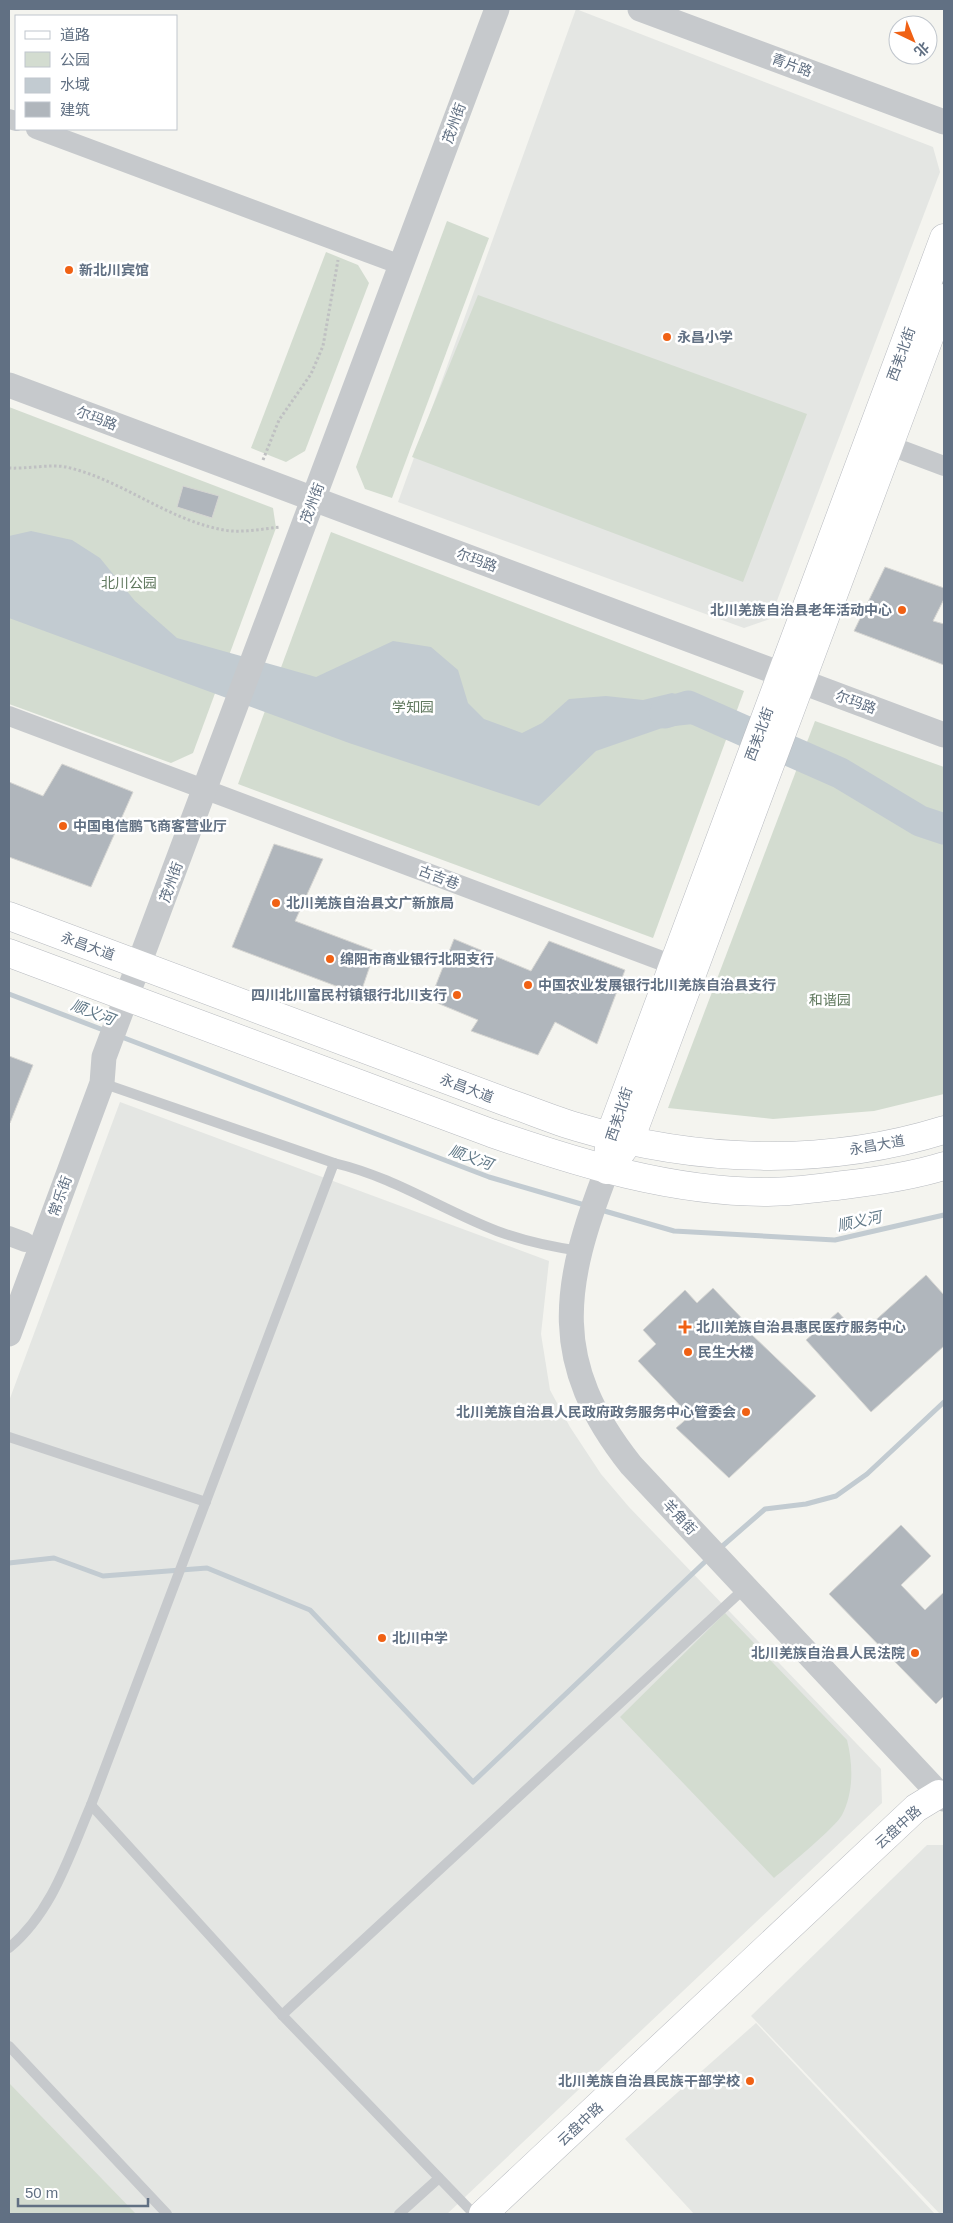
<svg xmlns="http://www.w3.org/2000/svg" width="953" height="2223" viewBox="0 0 953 2223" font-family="Helvetica,'Noto Sans SC',sans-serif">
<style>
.built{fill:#e4e6e3}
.green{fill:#d3dcd0}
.water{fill:#c2cbd1}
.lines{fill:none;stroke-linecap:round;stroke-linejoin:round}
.stream{stroke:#c2cbd1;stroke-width:5}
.river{stroke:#c2cbd1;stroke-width:31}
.building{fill:#b0b6bc;stroke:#d5d5d2}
.secondary-casing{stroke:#b8bbc0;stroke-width:29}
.path{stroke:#bfc0c2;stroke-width:3;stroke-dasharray:2.5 2.5;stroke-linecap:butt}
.service{stroke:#c6c9cc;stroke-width:10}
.minor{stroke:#c6c9cc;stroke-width:20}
.tertiary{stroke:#c6c9cc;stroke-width:25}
.secondary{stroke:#fff;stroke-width:28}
.poi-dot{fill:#f06114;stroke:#fff;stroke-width:2}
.labels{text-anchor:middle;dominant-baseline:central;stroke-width:5;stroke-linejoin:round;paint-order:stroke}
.street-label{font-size:14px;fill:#617083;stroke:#fff}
.poi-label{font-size:14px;font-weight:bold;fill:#617083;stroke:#fff;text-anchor:start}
.park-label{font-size:14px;fill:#627a60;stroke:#fff}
.water-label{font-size:15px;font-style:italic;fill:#617988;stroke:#fff}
</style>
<rect width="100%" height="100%" fill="#f4f4ef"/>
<!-- built -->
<g class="built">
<path d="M576,9l357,138 7,25 -170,447 -26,9 -346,-126z"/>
<path d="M120,1102l429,159 -8,73 9,56 20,37 31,47 28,33 252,262 1,34 -435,411h-438v-813z"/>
<path d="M927,1845h17v369h-4l-189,-198z"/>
<path d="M756,2023l179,191h-241l-69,-75z"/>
</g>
<!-- green -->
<g class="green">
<path d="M447,221l42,17 -97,260 -27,-9 -9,-22z"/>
<path d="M326,252l32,13 11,18 -64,168 -19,11 -35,-14z"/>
<path d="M478,295l329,119 -64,168 -331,-125z"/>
<path d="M9,407l264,101 3,20 -83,225 -22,10 -162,-59z"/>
<path d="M331,532l413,159 -91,247 -415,-154z"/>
<path d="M815,721l129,46v327l-70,17 -101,8 -105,-11z"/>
<path d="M725,1613l122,127c6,24 7,52 -5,75 -6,12 -55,52 -68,63l-154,-161z"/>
<path d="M9,2083l127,131h-127z"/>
</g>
<!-- water -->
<path class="water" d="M31,531l41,9 28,18 35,43 42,37 139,39 77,-36 38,6 27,23 10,33 16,16 38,14 20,-10 27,-24 37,-3 37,4 29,-7 34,8 -3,22 -38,4 -69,24 -57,55 -190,-63 -340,-125v-82z"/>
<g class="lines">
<!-- stream -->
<g class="stream">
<path d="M9,994l97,37"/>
<path d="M119,1036l370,141 99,29"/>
<path d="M601,1210l73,21 161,9 109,-25"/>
<path d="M719,1549l46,-40 41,-5 30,-8 31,-22 77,-72"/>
<path d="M9,1563l45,-5 49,18 104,-8 103,42 163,172 236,-224"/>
</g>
<!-- river -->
<path class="river" d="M665,713l23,-7 152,67 80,48 24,8"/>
</g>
<!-- building -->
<g class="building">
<path d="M183,486l36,10 -7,22 -35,-11z"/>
<path d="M885,567l59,21v11l-11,22 11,3v41l-90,-34z"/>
<path d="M62,764l71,28 -42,95 -82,-30v-75l34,14z"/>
<path d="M274,844l49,15 -28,62 80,30 -15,44 -128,-48z"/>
<path d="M454,939l77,32 18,-30 76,29 -28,74 -42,-22 -17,33 -67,-24 7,-11 -48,-20z"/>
<path d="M9,1056l24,9 -23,58h-1z"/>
<path d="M926,1275l18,20v51l-73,66 -65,-72 32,-28 21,23z"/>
<path d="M713,1288l40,42 -3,3 66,63 -87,82 -53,-50 14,-12 -52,-55 18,-17 -13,-14 42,-40 12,13z"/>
<path d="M901,1525l30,31 -30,29 24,25 19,-18v104l-8,8 -107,-110z"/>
</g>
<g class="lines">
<defs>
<g id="secondary">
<path d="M9,916l497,186c24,8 47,18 71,25 120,36 248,40 367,3"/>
<path d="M9,953l482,180c90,31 181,59 277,59 25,0 51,-4 76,-7 34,-4 68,-9 100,-19"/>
<path d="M619,1155l11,-15 314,-842"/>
<path d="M607,1170l3,-35 334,-897"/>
<path d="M483,2214l433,-406 23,-14"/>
</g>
</defs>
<!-- secondary casing -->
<use href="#secondary" class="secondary-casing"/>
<!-- path -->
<g class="path">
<path d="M263,460l16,-40 32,-46 12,-28 15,-86"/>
<path d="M9,468c17,1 42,-4 57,-1 54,12 99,51 153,62 20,5 42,0 61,-2"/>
</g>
<!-- service -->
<g class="service">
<path d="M102,1083l232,80c60,14 108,47 163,68 27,10 55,16 83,20"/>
<path d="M9,1437l197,65"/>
<path d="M91,1805l191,210 192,199"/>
<path d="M9,1948c44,-37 60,-92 82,-143l243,-642"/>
<path d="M282,2015l464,-428"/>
<path d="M9,2046l158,168"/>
<path d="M399,2214l40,-36"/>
</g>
<!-- minor -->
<g class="minor">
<path d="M9,119l7,2"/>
<path d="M36,129l365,136"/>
<path d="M888,445l56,21"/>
<path d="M9,716l664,249"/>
<path d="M9,1236l16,6"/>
</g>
<!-- tertiary -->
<g class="tertiary">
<path d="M640,9l304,113"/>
<path d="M9,385l935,350"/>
<path d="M607,1170c-45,116 -58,192 24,295l313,334"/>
<path d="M9,1334l93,-251 2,-26 393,-1048"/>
</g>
<!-- secondary -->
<use href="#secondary" class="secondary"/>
</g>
<!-- markers -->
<g class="poi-dot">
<circle cx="69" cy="270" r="5"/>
<circle cx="667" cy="337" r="5"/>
<circle cx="902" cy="610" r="5"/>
<circle cx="63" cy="826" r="5"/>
<circle cx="276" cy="903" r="5"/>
<circle cx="330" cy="959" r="5"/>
<circle cx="528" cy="985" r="5"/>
<circle cx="457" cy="995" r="5"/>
<path d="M682.5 1319.5h5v5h5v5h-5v5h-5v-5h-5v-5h5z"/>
<circle cx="688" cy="1352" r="5"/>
<circle cx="746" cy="1412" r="5"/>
<circle cx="382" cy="1638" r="5"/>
<circle cx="915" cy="1653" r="5"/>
<circle cx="750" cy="2081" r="5"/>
</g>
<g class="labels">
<!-- street labels -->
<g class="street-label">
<text transform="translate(792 65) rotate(20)">青片路</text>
<text transform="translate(454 123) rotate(-70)">茂州街</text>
<text transform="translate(901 354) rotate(-70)">西羌北街</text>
<text transform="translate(97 418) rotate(21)">尔玛路</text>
<text transform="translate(312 503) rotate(-69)">茂州街</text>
<text transform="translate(477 560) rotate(20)">尔玛路</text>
<text transform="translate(856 702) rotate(20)">尔玛路</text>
<text transform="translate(759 734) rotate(-70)">西羌北街</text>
<text transform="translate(439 877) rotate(21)">古吉巷</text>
<text transform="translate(171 882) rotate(-70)">茂州街</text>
<text transform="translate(88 946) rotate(20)">永昌大道</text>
<text transform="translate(467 1088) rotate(21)">永昌大道</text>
<text transform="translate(619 1114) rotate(-72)">西羌北街</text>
<text transform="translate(877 1145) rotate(-10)">永昌大道</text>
<text transform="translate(60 1196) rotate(-70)">常乐街</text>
<text transform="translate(680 1517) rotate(47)">羊角街</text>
<text transform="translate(898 1827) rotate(-42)">云盘中路</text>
<text transform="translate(580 2124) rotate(-43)">云盘中路</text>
</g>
<!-- poi labels -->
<g class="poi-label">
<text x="79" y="270">新北川宾馆</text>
<text x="677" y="337">永昌小学</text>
<text x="892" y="610" text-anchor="end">北川羌族自治县老年活动中心</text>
<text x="73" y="826">中国电信鹏飞商客营业厅</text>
<text x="286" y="903">北川羌族自治县文广新旅局</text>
<text x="340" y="959">绵阳市商业银行北阳支行</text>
<text x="538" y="985">中国农业发展银行北川羌族自治县支行</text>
<text x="447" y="995" text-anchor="end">四川北川富民村镇银行北川支行</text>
<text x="696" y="1327">北川羌族自治县惠民医疗服务中心</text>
<text x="698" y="1352">民生大楼</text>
<text x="736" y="1412" text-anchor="end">北川羌族自治县人民政府政务服务中心管委会</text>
<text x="392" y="1638">北川中学</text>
<text x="905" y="1653" text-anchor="end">北川羌族自治县人民法院</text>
<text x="740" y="2081" text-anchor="end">北川羌族自治县民族干部学校</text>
</g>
<!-- park labels -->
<g class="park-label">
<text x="129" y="583">北川公园</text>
<text x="413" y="707">学知园</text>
<text x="830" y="1000">和谐园</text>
</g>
<!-- water labels -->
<g class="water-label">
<text transform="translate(93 1012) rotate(21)">顺义河</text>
<text transform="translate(471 1157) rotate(20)">顺义河</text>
<text transform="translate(859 1221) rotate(-12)">顺义河</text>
</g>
</g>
<!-- border -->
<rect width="953" height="2223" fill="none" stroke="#617083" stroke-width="20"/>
<!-- legend -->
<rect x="15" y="15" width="162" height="115" fill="#ffffff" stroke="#c0c6cd"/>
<rect x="25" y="31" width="25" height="8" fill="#ffffff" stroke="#c0c6cd"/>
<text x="60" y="40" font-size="15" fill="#617083">道路</text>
<rect x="25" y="52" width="25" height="15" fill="#d3dcd0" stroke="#c0c6cd"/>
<text x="60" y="65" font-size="15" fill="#617083">公园</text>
<rect x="25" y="78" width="25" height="15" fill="#c2cbd1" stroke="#c0c6cd"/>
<text x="60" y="90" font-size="15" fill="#617083">水域</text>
<rect x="25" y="102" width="25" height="15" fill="#b0b6bc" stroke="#c0c6cd"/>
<text x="60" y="115" font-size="15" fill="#617083">建筑</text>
<!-- north arrow -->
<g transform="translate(913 40) rotate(137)"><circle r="24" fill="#ffffff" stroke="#c0c6cd"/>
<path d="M0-4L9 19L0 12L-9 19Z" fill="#f06114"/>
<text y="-8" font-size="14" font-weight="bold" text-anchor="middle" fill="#617083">北</text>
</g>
<!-- scale -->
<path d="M18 2198v8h130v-8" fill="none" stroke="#617083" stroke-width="2.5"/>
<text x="25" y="2198" font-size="15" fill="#617083" stroke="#ffffff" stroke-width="4" paint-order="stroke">50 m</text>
</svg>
